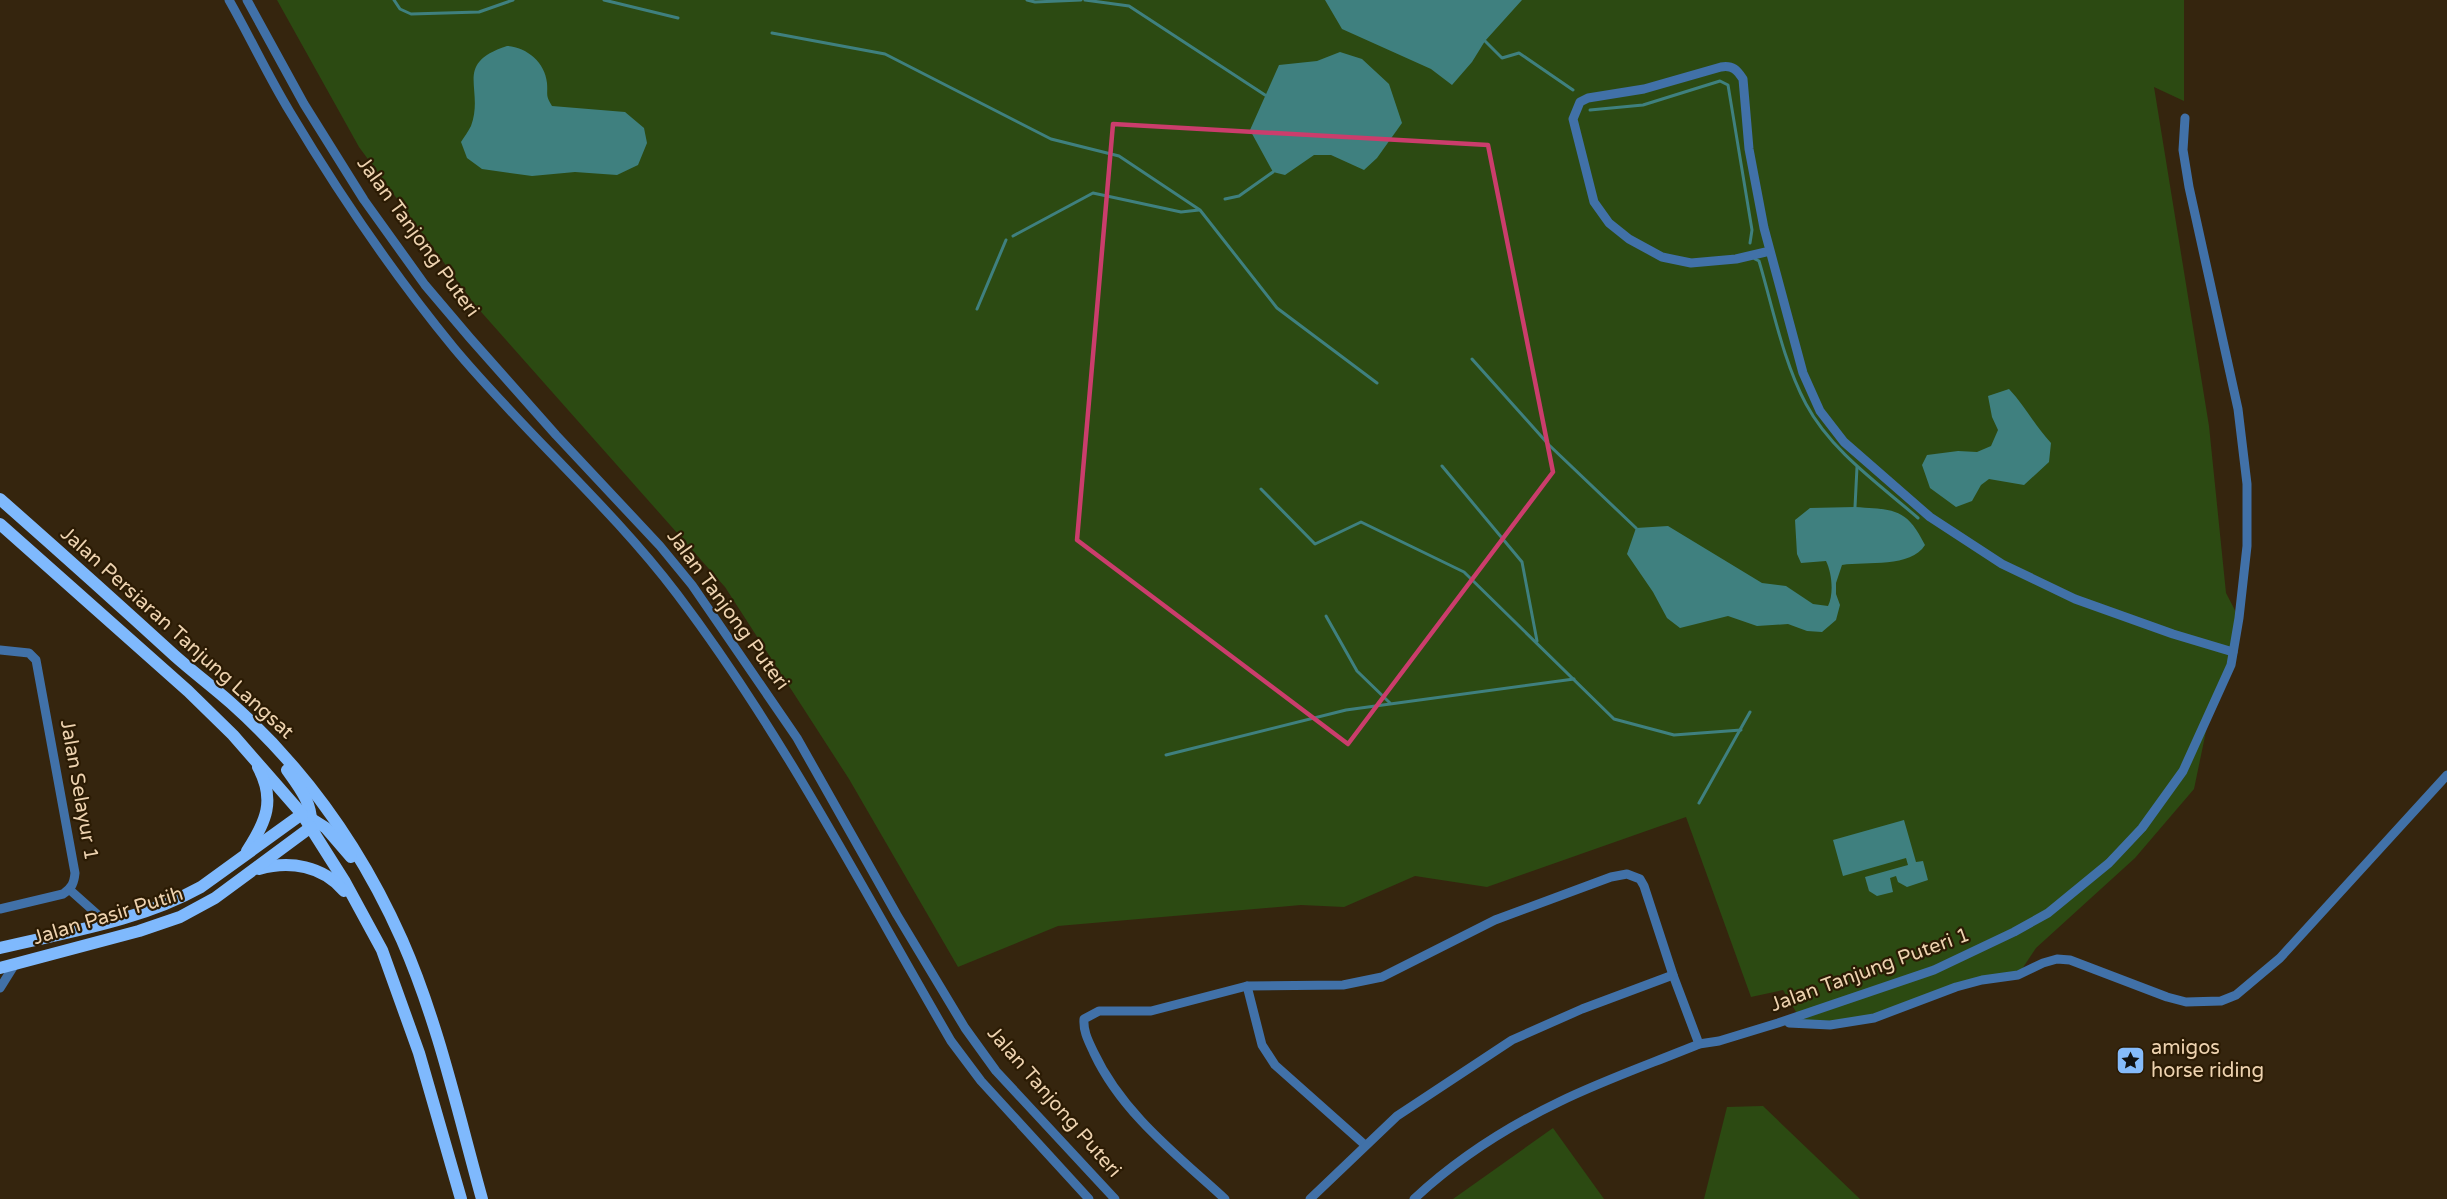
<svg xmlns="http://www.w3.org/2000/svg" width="2447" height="1199" viewBox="0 0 2447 1199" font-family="'Varela Round',sans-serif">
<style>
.green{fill:#2c4a12}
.water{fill:#3f807f}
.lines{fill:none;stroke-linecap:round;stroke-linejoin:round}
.stream{stroke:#3f807f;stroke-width:3}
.minor{stroke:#4171a8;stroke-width:9}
.major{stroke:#7fb9fd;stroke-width:12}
.marked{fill:none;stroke:#cb3d6c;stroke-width:4.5;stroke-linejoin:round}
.labels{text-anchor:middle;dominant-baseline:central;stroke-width:4.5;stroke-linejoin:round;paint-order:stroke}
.street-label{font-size:20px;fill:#edd2af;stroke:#2b1b04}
.poi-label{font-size:20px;fill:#edd2af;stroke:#2b1b04;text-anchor:start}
</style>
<rect width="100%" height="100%" fill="#35250e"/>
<!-- green -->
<g class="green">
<path d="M277,0h1907v101l-30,-14 55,339 17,167 13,25 -8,47 -21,47 -16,77 -59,69 -99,90 -18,27 -36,5 -108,38 -44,7 -28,-3 -19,-32 -32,7 -65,-180 -199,70 -72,-11 -71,31 -43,-2 -243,21 -100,41 -109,-188 -124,-192 -250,-282 -116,-158z"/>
<path d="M1762,1106h1l97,93h-156l23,-92z"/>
<path d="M1553,1128l51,71h-151z"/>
</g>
<!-- water -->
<g class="water">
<path d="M1325,0h197l-37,41 -13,21 -20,23 -21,-16 -89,-40z"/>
<path d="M507,46c19,1 38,16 40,37 1,12 -2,12 5,23l73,6 19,16 3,15 -9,22 -21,10 -42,-3 -43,4 -50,-7 -15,-11 -6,-16c3,-5 7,-10 10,-16 14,-38 -19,-62 36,-80z"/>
<path d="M1340,52l22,7 27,25 13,39 -25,35 -13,12 -33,-15h-17l-29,20 -12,-3 -23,-42 29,-65 38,-4z"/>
<path d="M2009,389c16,17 26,37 42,54l-2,19 -25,23 -35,-6 -8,6 -9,16 -16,6 -26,-19 -8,-23 5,-10 31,-4 19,1 14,-6 7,-16 -6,-13 -4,-21z"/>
<path d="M1855,507c39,3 51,0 70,38 -14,23 -58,16 -83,20l-6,18v11l4,11 -4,15 -14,12 -15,-1 -19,-7 -31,2 -29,-10 -48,12 -13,-10 -14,-26 -26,-38 9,-26 32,-2 94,57 24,3 27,18 15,2c6,-12 4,-33 -2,-45l-25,2 -4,-9 -2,-34 15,-12z"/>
<path d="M1904,820l12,42 7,-1 5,19 -21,7 -9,-5 -2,-6 -6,2 3,14 -16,4 -8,-5 -4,-14 43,-12 -2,-7 -63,18 -10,-36z"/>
</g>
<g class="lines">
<!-- stream -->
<g class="stream">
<path d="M394,0l6,9 11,5 68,-2 34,-12"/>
<path d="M604,0l74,18"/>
<path d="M1027,0l8,2 46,-2"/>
<path d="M1085,0l44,6 136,89"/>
<path d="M772,33l113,21 166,85 68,17 81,54 77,98 100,75"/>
<path d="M1485,41l17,17 17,-5 54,37"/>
<path d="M1590,110l53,-5 77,-24 8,4 24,145 -2,13"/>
<path d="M1225,199l14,-3 34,-24"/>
<path d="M1013,236l80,-43 88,19 18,-2"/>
<path d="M1755,259l4,2c14,47 24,100 47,143 25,47 73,80 112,114"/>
<path d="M977,309l29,-69"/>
<path d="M1472,359l77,86 87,83"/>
<path d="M1442,466l80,96 15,79"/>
<path d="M1261,489l54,55 46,-22 103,50 150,147 60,16 67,-5"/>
<path d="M1855,507l2,-40"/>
<path d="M1326,616l31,55 33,32"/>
<path d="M1166,755l180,-45 228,-31"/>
<path d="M1699,803l51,-91"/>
</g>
<!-- minor -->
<g class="minor">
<path d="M229,0c21,37 39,76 61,112 49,82 104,163 164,236 71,85 156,158 223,246 106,140 186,296 274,447l30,40 108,118"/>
<path d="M247,0l57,104 60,96 61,85 45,53 86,97 104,111 32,39 105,153 100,177 68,113 31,43 119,128"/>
<path d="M1770,251l-34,8 -45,4 -29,-6 -33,-18 -20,-16 -15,-21 -21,-83 7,-17 8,-4 56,-9 77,-22c12,-2 16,3 22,12l6,70 15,79 39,145 17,38 24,31 86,75 72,47 73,35 98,35 60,18"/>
<path d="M0,650l29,3 7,7 39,213c-1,10 -3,15 -12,21l-63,15"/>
<path d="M70,890l37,33"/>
<path d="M1247,986l15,59 13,20 90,80"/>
<path d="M0,988l15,-24"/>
<path d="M1789,1023l41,2 44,-7 82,-31 26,-7 36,-5 25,-12 14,-4 13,1 97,37 19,5 35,-1 15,-6 44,-37 167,-183"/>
<path d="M1225,1199c-48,-44 -103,-86 -131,-146 -5,-11 -11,-21 -10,-34l15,-8h52l96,-25 96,-1 39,-8 113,-57 116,-43 16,-3 13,5 4,7 29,89 26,69"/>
<path d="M1310,1199l87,-83 115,-76 70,-31 91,-34"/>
<path d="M1414,1199c42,-39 93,-72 145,-97 45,-22 94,-39 140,-58l20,-3 59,-18 156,-53 80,-38 34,-19 61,-50 33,-35 41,-57 48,-106 8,-47 8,-72v-62l-9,-75 -49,-222 -6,-37 2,-32"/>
</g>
<!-- major -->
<g class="major">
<path d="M0,499c59,52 117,104 175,157 18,16 38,31 56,47 73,65 131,147 171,237 36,82 56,173 80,259"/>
<path d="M0,524l188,167 45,44 69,79 43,68 37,68 37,103 42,146"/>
<path d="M287,770c13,18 26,34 24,57"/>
<path d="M307,816l19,12 25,29"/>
<path d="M247,851c19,-29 29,-51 11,-84"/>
<path d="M259,869c31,-9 64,-3 85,22"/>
<path d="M0,948c67,-16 140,-27 201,-61l101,-73"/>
<path d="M0,968l139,-37 41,-14 35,-19 96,-71"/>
</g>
</g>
<!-- marked area -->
<path class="marked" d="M1113,124l375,21 65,327 -205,272 -271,-204z"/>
<!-- icons -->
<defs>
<symbol id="sight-square" viewBox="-11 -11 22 22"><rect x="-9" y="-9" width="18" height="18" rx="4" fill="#85bbfb" stroke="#2b1b04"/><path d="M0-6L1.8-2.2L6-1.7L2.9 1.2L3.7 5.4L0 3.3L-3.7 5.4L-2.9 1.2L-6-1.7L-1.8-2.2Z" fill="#111"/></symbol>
</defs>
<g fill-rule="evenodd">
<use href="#sight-square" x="2114" y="1044" width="33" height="33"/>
</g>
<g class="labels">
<!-- street labels -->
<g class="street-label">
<text transform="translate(418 237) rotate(54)">Jalan Tanjong Puteri</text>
<text transform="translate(728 610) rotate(54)">Jalan Tanjong Puteri</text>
<text transform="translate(177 633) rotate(42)">Jalan Persiaran Tanjung Langsat</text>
<text transform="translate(79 790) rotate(80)">Jalan Selayur 1</text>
<text transform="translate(108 916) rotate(-17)">Jalan Pasir Putih</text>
<text transform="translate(1870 970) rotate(-20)">Jalan Tanjung Puteri 1</text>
<text transform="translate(1054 1102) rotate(49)">Jalan Tanjong Puteri</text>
</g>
<!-- poi labels -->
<g class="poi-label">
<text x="2151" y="1048">amigos<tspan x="2151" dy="23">horse riding</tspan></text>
</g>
</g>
</svg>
